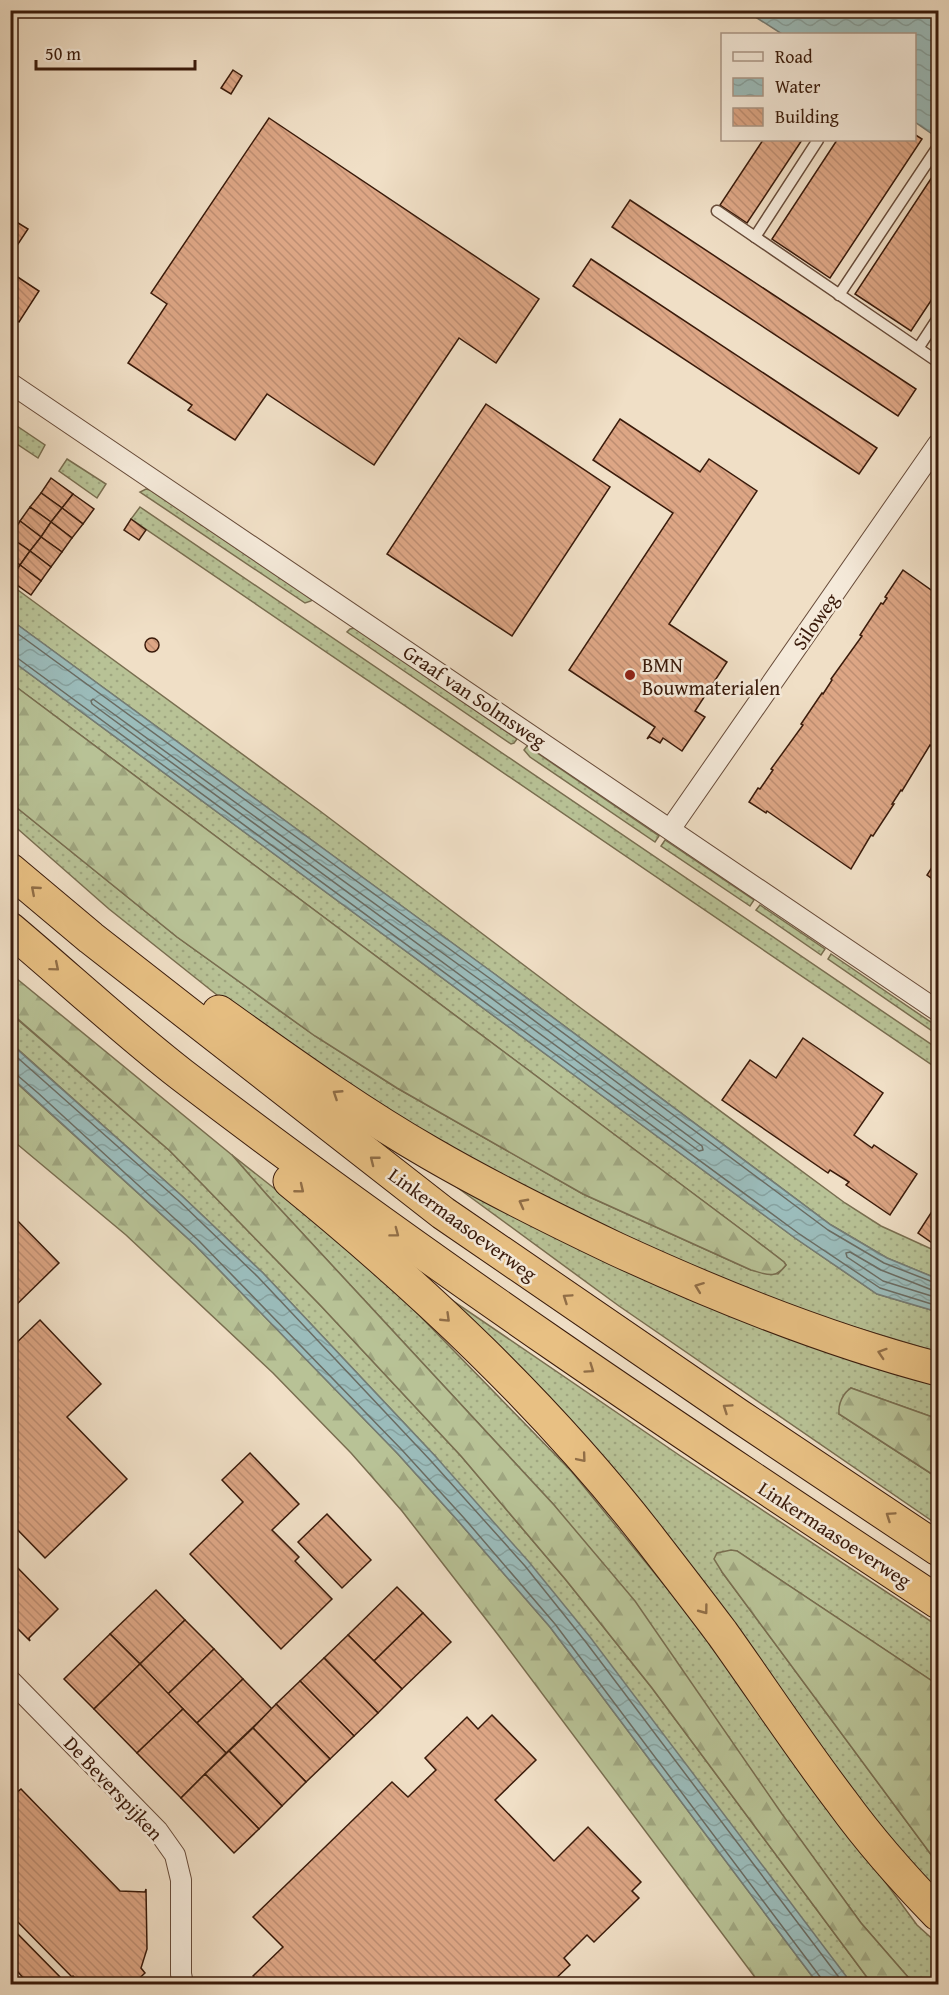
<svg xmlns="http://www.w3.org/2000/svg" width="949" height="1995" viewBox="0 0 949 1995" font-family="'Gentium Book Plus',serif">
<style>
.grass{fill:url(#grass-dots);stroke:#796e50;stroke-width:1.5}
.forest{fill:url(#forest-firs);stroke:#796e50;stroke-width:1.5}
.water{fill:url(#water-waves);stroke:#747c75;stroke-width:1.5}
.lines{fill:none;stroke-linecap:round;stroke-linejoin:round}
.shore{stroke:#6a6c63;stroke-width:1.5}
.building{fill:url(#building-back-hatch);stroke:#3a1b0b;stroke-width:1.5}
.lane-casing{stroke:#684c3a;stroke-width:13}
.street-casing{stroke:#684c3a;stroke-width:22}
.highway-casing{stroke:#3a1b0b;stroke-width:35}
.lane{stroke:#f5eada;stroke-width:10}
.street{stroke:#f5eada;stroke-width:20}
.highway{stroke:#e8c083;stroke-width:33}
.oneway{stroke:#916e47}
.poi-dot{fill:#8f2418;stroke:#f5eada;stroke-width:2}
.labels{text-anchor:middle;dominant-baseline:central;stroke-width:5;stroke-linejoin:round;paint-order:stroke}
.street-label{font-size:20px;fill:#3a1b0b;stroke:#f5eada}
.poi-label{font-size:20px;fill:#3a1b0b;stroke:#f5eada;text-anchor:start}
</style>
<defs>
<pattern id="grass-dots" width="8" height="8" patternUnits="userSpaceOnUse" patternTransform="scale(1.5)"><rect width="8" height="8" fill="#b8c296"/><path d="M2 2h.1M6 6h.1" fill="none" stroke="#9fa680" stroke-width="1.8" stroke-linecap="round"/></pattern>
<pattern id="forest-firs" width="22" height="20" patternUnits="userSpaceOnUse" patternTransform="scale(1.5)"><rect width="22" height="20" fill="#b8c296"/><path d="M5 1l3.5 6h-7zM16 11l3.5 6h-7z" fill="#9fa680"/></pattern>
<pattern id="water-waves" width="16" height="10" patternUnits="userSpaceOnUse" patternTransform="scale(1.5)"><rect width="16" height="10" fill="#9bbcbb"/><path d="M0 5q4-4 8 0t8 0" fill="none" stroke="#86a19f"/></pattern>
<pattern id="building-back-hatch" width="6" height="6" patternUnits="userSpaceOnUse" patternTransform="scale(1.5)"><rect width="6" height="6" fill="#dda685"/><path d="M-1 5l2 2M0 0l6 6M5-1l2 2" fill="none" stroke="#be8e72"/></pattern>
</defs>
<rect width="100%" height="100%" fill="#f0dfc6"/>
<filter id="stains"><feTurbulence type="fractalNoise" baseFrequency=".00333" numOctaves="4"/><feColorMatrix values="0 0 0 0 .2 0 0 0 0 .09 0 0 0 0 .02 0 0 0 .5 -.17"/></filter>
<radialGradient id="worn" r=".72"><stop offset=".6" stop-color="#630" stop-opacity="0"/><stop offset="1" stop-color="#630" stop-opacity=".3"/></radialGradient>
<!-- grass -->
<g class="grass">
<path d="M11,422l34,23 -7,13 -27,-18z"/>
<path d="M67,459l39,25 -9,14 -38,-27z"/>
<path d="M146,489l4,1 162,109 -1,2 -6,2 -165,-111z"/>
<path d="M140,507l798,542v20l-807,-550z"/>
<path d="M11,585l309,226 262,198 263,194 36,23 57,26v27l-51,-21 -56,-33 -335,-250 -485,-355z"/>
<path d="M355,628l162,111 -3,4 -3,1 -164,-112 3,-3z"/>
<path d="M11,660l784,578 82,56 61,18v40l-111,-33 -80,-28 -172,-78 -113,-60 -109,-63 -136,-95 -108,-86 -98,-86v-20l166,134 138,99 82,52 186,106 168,76 27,4 8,-9 -2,-3 -34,-26 -739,-553z"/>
<path d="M527,746l132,90 -4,6 -125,-85 -6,-7z"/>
<path d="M665,840l89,60 -4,6 -89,-60z"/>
<path d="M760,905l65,44 -4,6 -65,-45z"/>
<path d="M831,954l107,73v8l-110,-76z"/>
<path d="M10,1013l160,138 151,155 140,150 105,124 86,108 220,296h-20l-416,-527 -173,-184 -81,-77 -171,-153z"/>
<path d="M376,1128l562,252v39l-87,-31 -12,26 99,64v47l-319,-219z"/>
<path d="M232,1155l105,83 46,40 189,194 107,131 238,322 21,19v40h-24l-53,-61 -307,-418 -287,-310z"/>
<path d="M393,1260l286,195 259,171v59l-201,-134 -15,21 216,292v42l-214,-284z"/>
</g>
<!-- forest -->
<g class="forest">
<path d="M11,683l739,553 34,26 2,3c-11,15 -20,9 -35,5l-168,-76 -186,-106 -82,-52 -138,-99 -166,-134z"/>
<path d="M11,974l221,181 35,40 287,310 81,96 147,213 79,109 53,61h-42l-220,-296 -86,-108 -105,-124 -140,-150 -151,-155 -159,-138z"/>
<path d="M10,1077l185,168 203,209 61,68 91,105 268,357h-58l-261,-348 -97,-125 -51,-58 -78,-80 -147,-138 -115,-96z"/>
<path d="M851,1388l87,31v59l-99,-64c-1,-10 4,-21 12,-26z"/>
<path d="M731,1550l6,1 201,134v179l-216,-292 -8,-13 3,-6z"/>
</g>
<!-- water -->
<g class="water">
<path d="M746,11h192v127l-23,-16 -1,-88h-132z"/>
<path d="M11,620l485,355 335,250 56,33 51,21v33l-61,-18 -82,-56 -784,-578z"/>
<path d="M10,1043l172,153 81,77 173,184 93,105 61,75 262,347h-34l-268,-357 -91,-105 -61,-68 -203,-209 -184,-168z"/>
</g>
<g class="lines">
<!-- shore -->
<g class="shore">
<path d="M10,628l482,352 336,250 56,33 54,21"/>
<path d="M10,656l6,1 782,576 82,55 58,18"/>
<path d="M93,699l395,287 214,160 1,4 -4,1 -607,-447 -1,-3z"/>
<path d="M10,1051l168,149 80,77 173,184 94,105 60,75 259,343"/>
<path d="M10,1073l7,2 21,18 161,148 203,209 62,68 91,106 266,354 2,6"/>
<path d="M938,1291l-6,-1 -51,-20 -31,-18 -4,1 1,4 36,24 55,17"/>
</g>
</g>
<!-- building -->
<g class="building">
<path d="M233,70l9,6 -11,18 -10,-6z"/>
<path d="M269,118l270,181 -43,64 -37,-25 -85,127 -107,-71 -32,46 -47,-30 4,-5 -64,-42 39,-59 -16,-11z"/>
<path d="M914,134l8,5 -92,139 -58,-39 65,-99h77z"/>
<path d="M763,140h39l-55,83 -27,-18z"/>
<path d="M938,168v122l-27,41 -56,-37z"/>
<path d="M630,200l286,189 -18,27 -286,-189z"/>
<path d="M10,218l18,11 -18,27z"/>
<path d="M591,259l286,189 -18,26 -286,-188z"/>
<path d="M10,272l29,19 -20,31 -9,-6z"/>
<path d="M486,404l124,83 -98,149 -125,-82z"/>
<path d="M620,419l80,53 9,-13 48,32 -88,133 58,38 -32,49 10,6 -23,34 -19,-13 -3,5 -10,-6 -3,2 8,-12 -86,-57 104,-157 -80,-53z"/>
<path d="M51,478l22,16 -11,14 -21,-15z"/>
<path d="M41,493l21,15 -11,14 -21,-15z"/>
<path d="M73,494l21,15 -11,15 -21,-16z"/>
<path d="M30,507l21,15 -10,15 -21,-16z"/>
<path d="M62,508l21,16 -11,14 -21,-16z"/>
<path d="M131,519l15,11 -7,10 -15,-10z"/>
<path d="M20,521l21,16 -11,14 -20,-14z"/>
<path d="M51,522l21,16 -10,14 -21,-15z"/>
<path d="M10,537l20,14 -10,14 -10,-7z"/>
<path d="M41,537l21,15 -11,15 -21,-16z"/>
<path d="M30,551l21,16 -10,14 -21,-16z"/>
<path d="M10,558l10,7 -10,13z"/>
<path d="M20,565l21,16 -10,14 -21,-15z"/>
<path d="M903,570l35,25v141l-6,11 -2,-2 -28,46 -1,-1 -9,14h2l-21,32 -2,-1 -20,34 -84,-58 -1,2 -17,-11 9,-14 2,1 13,-19 -2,-1 32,-44 -2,-1 21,-31 1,1 9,-14 -1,-1 31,-43 -2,-1 21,-32 2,1 4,-6 -2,-1z"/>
<circle cx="152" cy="645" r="7"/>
<path d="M938,858v25l-11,-8z"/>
<path d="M803,1038l80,55 -29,42 18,13 2,-3 43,29 -27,41 -44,-30 3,-3 -19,-12 -2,3 -106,-73 28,-40 26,18z"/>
<path d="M938,1202v45l-20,-14z"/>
<path d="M10,1213l49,50 -49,48z"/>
<path d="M40,1320l61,64 -34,33 60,62 -82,79 -35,-36v-173z"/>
<path d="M250,1453l49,51 -27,26 27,27 -4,4 37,38 -51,50 -91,-95 53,-52 -21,-22z"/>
<path d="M327,1514l44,46 -29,28 -44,-46z"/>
<path d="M10,1560l48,49 -29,29 1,3 -20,-20z"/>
<path d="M397,1587l26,26 -49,48 -26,-26z"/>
<path d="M156,1590l29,30 -45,44 -30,-30z"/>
<path d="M423,1613l28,29 -49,47 -28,-28z"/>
<path d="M185,1620l29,29 -46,45 -28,-30z"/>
<path d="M110,1634l30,30 -46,45 -30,-30z"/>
<path d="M348,1635l54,54 -24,24 -54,-55z"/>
<path d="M214,1649l29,30 -46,44 -29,-29z"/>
<path d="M324,1658l54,55 -24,23 -54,-55z"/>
<path d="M140,1664l43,45 -46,44 -43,-44z"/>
<path d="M243,1679l29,30 -46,44 -29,-30z"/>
<path d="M300,1681l54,55 -24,23 -54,-55z"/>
<path d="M276,1704l54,55 -24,23 -53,-54z"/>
<path d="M183,1709l43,44 -45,45 -44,-45z"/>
<path d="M492,1715l44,45 -41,40 59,61 34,-34 53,55 -9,9 7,7 -45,44 -7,-7 -23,23 6,7 -20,19h-289l-8,-8 30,-29 -30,-30 139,-135 16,15 28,-27 -11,-12 42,-41 11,12z"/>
<path d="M253,1728l53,54 -24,24 -53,-55z"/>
<path d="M229,1751l53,55 -23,23 -54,-55z"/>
<path d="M205,1774l54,55 -25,24 -53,-55z"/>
<path d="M21,1789l99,102 25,1 1,-3 1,60 -6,19 4,5 -12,11h-52l-8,-8 -1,1 -62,-63v-116z"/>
<path d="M10,1926l57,58h-31l-5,-4 -3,3 -11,-12 -7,6z"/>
</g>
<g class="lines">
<defs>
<g id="lane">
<path d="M717,211l221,151"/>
<path d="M755,237l63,-97"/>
<path d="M839,295l98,-147"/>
<path d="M919,347l19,-29"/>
</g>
<g id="street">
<path d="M10,383l928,628"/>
<path d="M671,828l267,-384"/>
<path d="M10,1680l148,151 17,24 6,25v94l2,10"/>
</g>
<g id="highway">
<path d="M10,870l81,68 352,275 296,203 199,133"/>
<path d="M10,929c57,48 114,101 172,146 244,187 500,358 756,527"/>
<path d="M219,1012c69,49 138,99 211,141 60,35 123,66 186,96 104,48 211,91 322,120"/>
<path d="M290,1181c131,107 256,224 360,358 24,31 48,62 72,94 40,56 78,114 120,169 29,40 62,77 96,112"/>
</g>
</defs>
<!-- lane casing -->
<use href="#lane" class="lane-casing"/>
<!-- street casing -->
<use href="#street" class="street-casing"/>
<!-- highway casing -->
<use href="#highway" class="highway-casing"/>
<!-- lane -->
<use href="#lane" class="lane"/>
<!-- street -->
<use href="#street" class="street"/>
<!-- highway -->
<use href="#highway" class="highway"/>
</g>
<!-- one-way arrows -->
<defs><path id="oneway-chevron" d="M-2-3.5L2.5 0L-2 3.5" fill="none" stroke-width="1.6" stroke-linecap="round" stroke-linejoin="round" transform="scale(1.5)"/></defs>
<g class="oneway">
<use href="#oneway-chevron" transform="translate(35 890) rotate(-139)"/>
<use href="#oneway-chevron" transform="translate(55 967) rotate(40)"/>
<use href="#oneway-chevron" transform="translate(337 1094) rotate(-147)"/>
<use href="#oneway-chevron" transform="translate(374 1160) rotate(-142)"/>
<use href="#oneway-chevron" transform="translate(300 1189) rotate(39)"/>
<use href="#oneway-chevron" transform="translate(523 1203) rotate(-152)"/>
<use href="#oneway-chevron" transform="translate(395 1233) rotate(37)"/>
<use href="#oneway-chevron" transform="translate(699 1287) rotate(-159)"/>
<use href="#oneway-chevron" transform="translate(567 1298) rotate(-146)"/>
<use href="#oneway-chevron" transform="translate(446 1318) rotate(44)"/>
<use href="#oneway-chevron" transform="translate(882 1353) rotate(-162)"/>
<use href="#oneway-chevron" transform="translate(590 1369) rotate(35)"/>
<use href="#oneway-chevron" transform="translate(727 1408) rotate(-146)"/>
<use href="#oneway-chevron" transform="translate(582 1458) rotate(50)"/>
<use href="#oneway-chevron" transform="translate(890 1516) rotate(-146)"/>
<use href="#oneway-chevron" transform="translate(704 1610) rotate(53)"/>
</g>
<!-- markers -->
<circle class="poi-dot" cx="630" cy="675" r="6"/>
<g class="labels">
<!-- street labels -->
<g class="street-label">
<text transform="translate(815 621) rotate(-55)">Siloweg</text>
<text transform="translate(475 696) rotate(34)">Graaf van Solmsweg</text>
<text transform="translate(463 1224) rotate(36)">Linkermaasoeverweg</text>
<text transform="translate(835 1534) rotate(33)">Linkermaasoeverweg</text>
<text transform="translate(114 1788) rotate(47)">De Beverspijken</text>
</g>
<!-- poi labels -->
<g class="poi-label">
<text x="642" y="664">BMN<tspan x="642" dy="23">Bouwmaterialen</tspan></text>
</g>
</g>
<!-- margin -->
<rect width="949" height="1995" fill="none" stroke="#f0dfc6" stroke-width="36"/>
<rect x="12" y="12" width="925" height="1971" fill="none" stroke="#3a1b0b" stroke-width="3"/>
<rect x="18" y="18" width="913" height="1959" fill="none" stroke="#3a1b0b" stroke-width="1.5"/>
<!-- legend -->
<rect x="721" y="33" width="195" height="108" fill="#f5eada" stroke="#aa9787" stroke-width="1.5"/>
<rect x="733" y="52" width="30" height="9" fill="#f5eada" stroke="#aa9787" stroke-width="1.5"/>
<text x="775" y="63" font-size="18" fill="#3a1b0b">Road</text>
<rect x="733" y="78" width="30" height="18" fill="url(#water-waves)" stroke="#aa9787" stroke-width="1.5"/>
<text x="775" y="93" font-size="18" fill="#3a1b0b">Water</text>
<rect x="733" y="108" width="30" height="18" fill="url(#building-back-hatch)" stroke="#aa9787" stroke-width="1.5"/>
<text x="775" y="123" font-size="18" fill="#3a1b0b">Building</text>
<!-- scale -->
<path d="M36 60v9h159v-9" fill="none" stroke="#3a1b0b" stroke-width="3"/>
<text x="45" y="60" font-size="18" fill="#3a1b0b" stroke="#f5eada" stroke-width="4.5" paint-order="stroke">50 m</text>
<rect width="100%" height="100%" filter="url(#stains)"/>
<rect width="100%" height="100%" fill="url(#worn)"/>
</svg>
